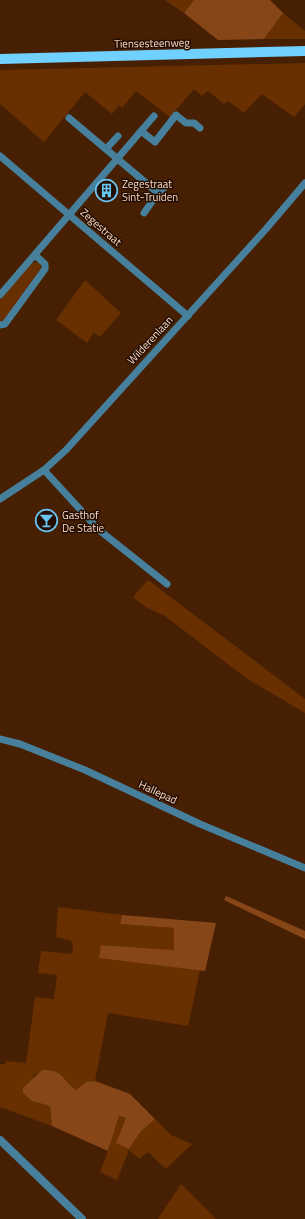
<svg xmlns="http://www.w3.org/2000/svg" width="305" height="1219" viewBox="0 0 305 1219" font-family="'Titillium Web',sans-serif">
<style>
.green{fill:#682f00}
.forest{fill:#874618}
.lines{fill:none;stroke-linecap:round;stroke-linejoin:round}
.minor{stroke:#46809c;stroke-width:7}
.tertiary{stroke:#46809c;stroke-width:8}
.primary{stroke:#70d0ff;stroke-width:10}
.labels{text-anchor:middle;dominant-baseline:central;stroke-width:3;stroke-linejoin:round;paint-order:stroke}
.street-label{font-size:11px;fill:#fbdac7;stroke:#240e02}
.poi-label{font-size:11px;fill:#fbdac7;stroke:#240e02;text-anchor:start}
</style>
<rect width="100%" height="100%" fill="#472004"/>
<!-- green -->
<g class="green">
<path d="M165,0h29l-10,13z"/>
<path d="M283,13l22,18v8h-41z"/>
<path d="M305,63v41l-11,13 -32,-23 -18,19 -16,-12 -4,3 -16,-13 -6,5 -8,-7 -24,28 -34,-26 -14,17 -3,-3 -7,9 -27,-22 -41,50 -44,-38v-34z"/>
<path d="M36,262l4,1 1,6 -37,52 -4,1v-22l30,-36z"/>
<path d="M85,280l36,33 -21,24 -6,-5 -7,11 -31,-23z"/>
<path d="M148,580l157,119v14l-59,-35 -81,-62 -19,-9 -13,-10z"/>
<path d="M58,907l64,8 -2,9 54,4v22l-72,-5 -2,13 100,12 -12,56 -80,-13 -13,68 -9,1 -10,8c-16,-12 -21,-29 -43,-14l-1,25 18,5 2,20 -52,-19v-43h6v-3l20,2 9,-66 19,2 3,-24 -19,-2 3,-22 31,3 1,-10 -3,-4 -14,-3z"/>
<path d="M119,1116l7,2 3,31 12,-19 14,-11 16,16 21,9 -26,25 -18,-17 -9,7 -10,-9 -12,30 -17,-8 8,-21z"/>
<path d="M181,1184l35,35h-58z"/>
</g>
<!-- forest -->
<g class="forest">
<path d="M194,0h76l13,13 -19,26 -46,1 -34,-27z"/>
<path d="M226,896l79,35v8l-81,-39z"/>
<path d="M122,915l94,8 -11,48 -106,-13 2,-13 73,5v-22l-54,-4z"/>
<path d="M42,1070c21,-1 19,9 34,20l10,-8 9,-1 35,13 25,25 -14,12 -12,18 -13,-6 10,-25 -7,-2 -11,35 -56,-25 -2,-20 -18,-5 -9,-8v-5z"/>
</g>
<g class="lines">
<!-- minor -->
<g class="minor">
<path d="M69,118l89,75"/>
<path d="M141,131l14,11 21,-27 10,8h8l6,5"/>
<path d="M106,149l12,-13"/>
<path d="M0,156l188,160"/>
<path d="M144,213l14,-20 7,-6"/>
<path d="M0,295l154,-179"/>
<path d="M0,325l5,-1 40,-55v-5l-10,-9"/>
<path d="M44,470l55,60 68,54"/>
<path d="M0,499l44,-29 22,-20 200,-221 39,-46"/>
<path d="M0,739l20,5 65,26 115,54 105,44"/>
</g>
<!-- tertiary -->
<path class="tertiary" d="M0,1140l82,79"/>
<!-- primary -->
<path class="primary" d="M0,59l305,-8"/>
</g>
<!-- icons -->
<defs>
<symbol id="building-ring" viewBox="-11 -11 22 22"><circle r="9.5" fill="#240e02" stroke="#68c4f0" stroke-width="1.5"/><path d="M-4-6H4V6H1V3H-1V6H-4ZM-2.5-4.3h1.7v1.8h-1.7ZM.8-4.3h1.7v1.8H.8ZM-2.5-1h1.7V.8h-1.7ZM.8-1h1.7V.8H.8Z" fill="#68c4f0"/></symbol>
<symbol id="bar-ring" viewBox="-11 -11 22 22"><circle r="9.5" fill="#240e02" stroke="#68c4f0" stroke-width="1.5"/><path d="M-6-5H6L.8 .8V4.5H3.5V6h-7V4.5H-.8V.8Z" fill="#68c4f0"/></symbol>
</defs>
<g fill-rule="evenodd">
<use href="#building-ring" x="94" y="178" width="25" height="25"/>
<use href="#bar-ring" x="34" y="508" width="25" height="25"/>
</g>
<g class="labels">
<!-- street labels -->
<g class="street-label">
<text transform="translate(152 43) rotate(-1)">Tiensesteenweg</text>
<text transform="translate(101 227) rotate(41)">Zegestraat</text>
<text transform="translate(150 340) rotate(-47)">Wilderenlaan</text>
<text transform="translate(158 792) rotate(25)">Hallepad</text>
</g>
<!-- poi labels -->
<g class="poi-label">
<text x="122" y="184">Zegestraat<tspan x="122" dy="13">Sint-Truiden</tspan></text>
<text x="62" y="515">Gasthof<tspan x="62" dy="13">De Statie</tspan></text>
</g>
</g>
</svg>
